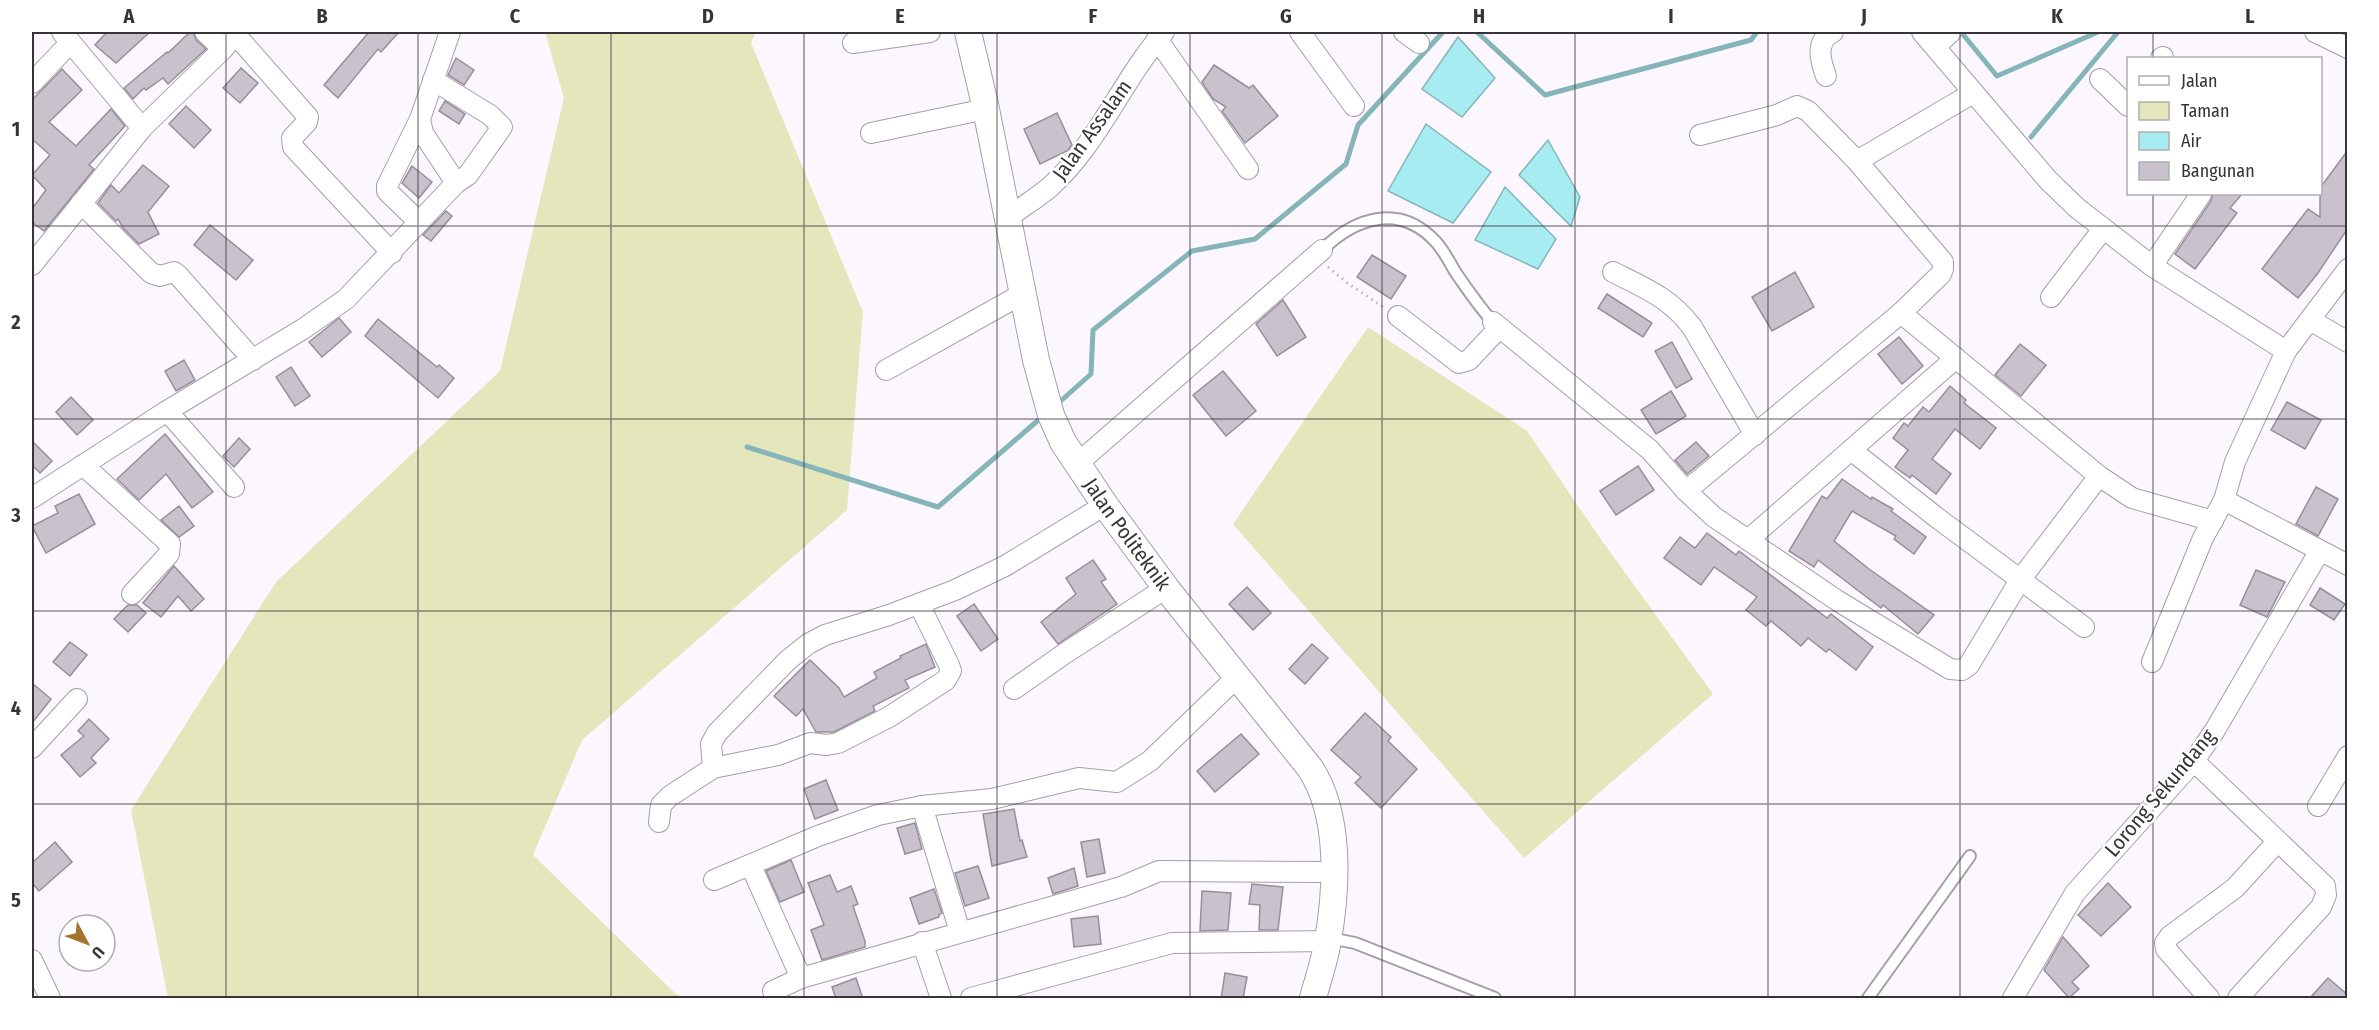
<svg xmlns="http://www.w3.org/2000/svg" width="2379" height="1030" viewBox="0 0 2379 1030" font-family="'Fira Sans Condensed',sans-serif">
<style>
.green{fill:#e4e7bb}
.water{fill:#a6ecf0;stroke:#85b5b9;stroke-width:1.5}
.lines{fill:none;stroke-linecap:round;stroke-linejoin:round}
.stream{stroke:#85b5b9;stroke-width:5}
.building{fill:#c9c2cd;stroke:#968e99;stroke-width:1.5}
.service-casing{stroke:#a59ea9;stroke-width:14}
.minor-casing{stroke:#a59ea9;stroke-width:22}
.tertiary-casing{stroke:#a59ea9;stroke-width:28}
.path{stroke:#bbb6bc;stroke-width:3;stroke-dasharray:1.5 4.5;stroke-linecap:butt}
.service{stroke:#fff;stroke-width:10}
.minor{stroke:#fff;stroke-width:20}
.tertiary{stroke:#fff;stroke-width:26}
.grid{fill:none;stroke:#373438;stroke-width:1.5;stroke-opacity:0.55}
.labels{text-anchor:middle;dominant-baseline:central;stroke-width:5;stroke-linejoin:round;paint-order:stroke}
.street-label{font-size:21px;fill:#373438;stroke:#fff}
.neatline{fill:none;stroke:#373438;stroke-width:2}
.grid-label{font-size:20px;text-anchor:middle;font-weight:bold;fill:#373438}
</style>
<rect width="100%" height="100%" fill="#fcf7fe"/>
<!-- green -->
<g class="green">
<path d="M545,32h211l-5,11 112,269 -16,198 -265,230 -49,115 143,139 9,4h-517l-37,-188 145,-228 224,-211 64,-273z"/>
<path d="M1368,327l159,104 73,107 113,156 -189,164 -291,-334z"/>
</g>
<!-- water -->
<g class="water">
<path d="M1458,37l37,41 -33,39 -40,-28z"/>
<path d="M1426,124l65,48 -38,51 -65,-32z"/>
<path d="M1548,140l32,57 -9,29 -52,-51z"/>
<path d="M1505,187l51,52 -18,30 -63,-29z"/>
</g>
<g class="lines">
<!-- stream -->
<g class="stream">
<path d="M1477,32l68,63 206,-55 6,-8"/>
<path d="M1961,32l36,44 101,-44"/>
<path d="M2031,137l87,-105"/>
<path d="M1055,406l36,-32 2,-44 99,-79 63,-12 91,-75 12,-39 85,-93"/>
<path d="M747,447l191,60 105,-91"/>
</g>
</g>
<!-- building -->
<g class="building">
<path d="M107,32h43l-34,31 -21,-18z"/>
<path d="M190,32h3l3,8 10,9 -38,35 -5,-6 -17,12 -2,-2 -11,11 -9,-11 43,-36 1,1z"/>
<path d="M369,32h30l-18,20 -3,-3 -40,49 -14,-13z"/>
<path d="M456,58l18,12 -10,15 -16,-10z"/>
<path d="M1214,65l35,23 4,-3 25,31 -33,27 -23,-32 4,-4 -13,-8 -11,-17z"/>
<path d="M241,68l17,15 -18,20 -17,-15z"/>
<path d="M62,69l20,21 -33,32 27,24 35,-37 14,17 -36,39 5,4 -50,62 -12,-9v-13l14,-19 -14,-15 18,-20 -18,-16v-39z"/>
<path d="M445,101l20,13 -6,10 -20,-13z"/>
<path d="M186,106l25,24 -17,18 -25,-24z"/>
<path d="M1057,113l15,32 -5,6 -27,13 -16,-35z"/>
<path d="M2348,150v78l-30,45 -20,25 -36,-29 46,-60 12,8v-29z"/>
<path d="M143,165l26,21 -21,26 11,22 -20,10 -16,-16 -5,-9 -2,2 -18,-18 13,-18 8,8z"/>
<path d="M412,166l20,16 -13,16 -17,-15z"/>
<path d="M2213,194h29l-12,14 7,5 -42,56 -20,-15 36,-53z"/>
<path d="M446,211l6,5 -21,25 -8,-6z"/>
<path d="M210,225l43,35 -17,20 -42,-35z"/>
<path d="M1372,255l34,21 -15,23 -34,-22z"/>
<path d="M1795,272l19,35 -42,24 -20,-34z"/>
<path d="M1607,294l45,29 -9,14 -45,-29z"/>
<path d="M1283,300l23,37 -29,19 -21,-32z"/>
<path d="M339,318l12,14 -29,25 -13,-15z"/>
<path d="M378,319l59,48 2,-2 15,13 -16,20 -73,-62z"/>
<path d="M1899,337l24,29 -21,18 -24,-30z"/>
<path d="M1672,342l20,37 -16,9 -21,-37z"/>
<path d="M2020,344l26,21 -25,31 -26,-21z"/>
<path d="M184,360l11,20 -19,11 -11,-20z"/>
<path d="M291,367l19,29 -15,10 -19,-29z"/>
<path d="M1223,371l33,40 -30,25 -33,-41z"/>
<path d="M1950,386l16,14 -2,3 32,25 -16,21 -25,-20 -23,30 19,15 -15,20 -24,-19 -2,3 -15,-11 13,-17 -15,-12 11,-15 4,3 15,-19 6,5z"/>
<path d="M1671,391l15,25 -30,18 -15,-24z"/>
<path d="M71,397l22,23 -16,15 -21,-23z"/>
<path d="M2287,402l34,18 -16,29 -34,-19z"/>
<path d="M165,434l48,58 -21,16 -26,-34 -27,26 -22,-21z"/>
<path d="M239,438l11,11 -16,18 -11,-11z"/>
<path d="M32,441l20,20 -12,12 -8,-8z"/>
<path d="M1696,442l13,14 -22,18 -12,-14z"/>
<path d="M1638,466l16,24 -38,25 -16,-24z"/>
<path d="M1842,479l29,20 1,-2 21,12 -2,2 35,26 -12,17 -20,-15 2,-3 -44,-25 -18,30 35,28 65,46 -16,19 -35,-29 -2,3 -63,-48 -4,7 -25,-16 33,-55 5,3z"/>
<path d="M2316,487l22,12 -20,37 -22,-12z"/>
<path d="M79,494l16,30 -49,29 -14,-27 26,-13 -3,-7z"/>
<path d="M179,506l15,20 -15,11 -18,-17z"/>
<path d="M1707,533l29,22 3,-4 88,67 4,-4 42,33 -17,23 -27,-21 -3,3 -18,-14 -7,8 -30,-25 -5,5 -20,-16 11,-13 -43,-30 -13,18 -37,-27 16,-21 15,11z"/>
<path d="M1093,560l13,19 -5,3 16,22 -59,40 -17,-22 35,-28 -10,-16z"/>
<path d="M174,566l30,33 -13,12 -13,-15 -17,21 -18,-14z"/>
<path d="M2256,570l29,12 -18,35 -27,-12z"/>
<path d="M1247,587l24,26 -18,17 -24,-26z"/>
<path d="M2320,588l25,16 -11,16 -24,-15z"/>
<path d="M974,604l24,35 -17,12 -24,-35z"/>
<path d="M128,605h9l9,8 -18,19 -14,-13z"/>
<path d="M70,642l17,13 -17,21 -17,-14z"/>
<path d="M926,644l9,23 -30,13 4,8 -36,18 2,5 -41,21h-18l-13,-23 -7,7 -22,-20 36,-36 29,28 5,9 33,-19 -3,-6 27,-14 -1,-2z"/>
<path d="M1312,644l16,14 -23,26 -16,-15z"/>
<path d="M32,683l19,16 -19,24z"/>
<path d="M1365,713l26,24 -3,4 29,28 -36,39 -26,-25 6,-6 -30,-27z"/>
<path d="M89,719l20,20 -18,19 5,5 -16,14 -19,-22 23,-19 -6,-5z"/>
<path d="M1241,734l18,20 -44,38 -18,-21z"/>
<path d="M826,780l12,30 -23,9 -11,-30z"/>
<path d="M1014,809l6,32 2,-1 5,17 -35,9 -9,-52z"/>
<path d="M915,823l7,26 -17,5 -8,-26z"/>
<path d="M1099,839l6,34 -18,4 -6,-35z"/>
<path d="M55,842l17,20 -33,29 -7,-8v-20z"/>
<path d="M791,860l13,32 -24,10 -14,-31z"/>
<path d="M978,866l11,32 -24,8 -10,-33z"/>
<path d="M1074,868l4,18 -25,8 -5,-16z"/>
<path d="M830,875l7,17 14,-6 7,18 -5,2 12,35v6l-43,13 -11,-30 13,-5 -16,-42z"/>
<path d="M2108,883l23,24 -30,29 -23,-21z"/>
<path d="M1252,884l31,3 -5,43h-19l1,-25 -11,-1z"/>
<path d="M934,889l8,24 -3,2v2l-20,7 -9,-26z"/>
<path d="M1202,891l29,2 -3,37 -28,1z"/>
<path d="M1098,916l3,28 -27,3 -3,-28z"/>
<path d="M2063,937l26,29 -17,16 7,7 -10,9 -25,-28z"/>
<path d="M1225,973l22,4 -4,22h-22z"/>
<path d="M856,978l7,21h-27l-4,-12z"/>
<path d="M2328,978l20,17v4h-39z"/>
</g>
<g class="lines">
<defs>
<g id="service">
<path d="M1322,250c34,-33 78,-47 114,-8 8,9 14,21 20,31 12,17 23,34 37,49"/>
<path d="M1329,941l11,-1 15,3 140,55"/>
<path d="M1868,998l102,-142"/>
</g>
<g id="minor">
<path d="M62,32l80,96"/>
<path d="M205,32l18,17"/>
<path d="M1300,32l54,74"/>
<path d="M1404,32l15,11"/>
<path d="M1922,32l126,148 29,28 75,58 134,85"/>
<path d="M2315,32l33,16"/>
<path d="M235,34l73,83 -1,5 -15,16 1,9 99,106"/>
<path d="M1157,39l91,130"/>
<path d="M853,43l77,-11"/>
<path d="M1935,47l16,-15"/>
<path d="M2161,58l2,-1"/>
<path d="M1826,76c-6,-16 -11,-35 7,-44"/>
<path d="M2100,79l28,27"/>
<path d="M433,80l57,35 12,12 -34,48 -12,8"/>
<path d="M32,83l38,-40"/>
<path d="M871,133l115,-24"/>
<path d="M1700,135l77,-20 20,-9 11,5 49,50 86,101v7l-2,5 -40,39"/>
<path d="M1857,161l116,-68"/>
<path d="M81,203l70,70 9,3 14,-4 4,3 75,85"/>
<path d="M1009,217c13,-10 28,-19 41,-30 48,-43 72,-107 114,-155"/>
<path d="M419,222l-32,-31v-5l33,-67"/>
<path d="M32,265l110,-137 81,-79 15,-17"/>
<path d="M2152,266l49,-72"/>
<path d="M1613,272c32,16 57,26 79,55l63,108"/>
<path d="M2051,297l52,-68"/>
<path d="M1398,316l61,47 10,-3 30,-32"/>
<path d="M2310,320l38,22"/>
<path d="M1493,322l157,128 36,41 28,26 124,84 112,68 12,1 7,-5 51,-85 79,-104"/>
<path d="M886,370l138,-77"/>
<path d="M167,411l67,76"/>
<path d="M1851,450l85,67 148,110"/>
<path d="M1077,464l245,-214"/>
<path d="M83,465l87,79 -1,10 -37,40"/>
<path d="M1686,491l215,-178 198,163 33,22 81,23"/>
<path d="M32,498l135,-87 136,-82 43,-30 110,-116 -33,-50 -3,-14 30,-87"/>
<path d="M2224,500l11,-38 51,-111 62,-82"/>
<path d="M1748,540l208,-182"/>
<path d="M2152,662l51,-124 21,-38 124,65"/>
<path d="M1014,689l50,-35 102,-66"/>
<path d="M32,748l45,-49"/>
<path d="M2194,761l131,125 1,9 -5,12 -83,91"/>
<path d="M713,768l-2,-24 6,-11 71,-73 20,-16 17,-9 64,-20 66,-25 50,-24 100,-61"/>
<path d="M922,806l38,126"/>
<path d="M2318,806l30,-50"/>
<path d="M659,822l2,-17 9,-9 43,-28 65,-13 32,-12 17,2 11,-2 51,-26 57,-37 5,-9 -2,-6 -30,-61"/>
<path d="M751,866l50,112"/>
<path d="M714,880l104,-44 60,-21 44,-9 70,-7 87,-21 38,4 33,-21 87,-84"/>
<path d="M922,942l19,56"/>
<path d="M32,960l18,38"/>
<path d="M773,991l28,-13 320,-91 38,-16 175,1"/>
<path d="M971,998l201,-55 156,-2"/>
<path d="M2013,998l62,-105 119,-132 21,-31 104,-178"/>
<path d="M2209,998l-43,-49 -1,-6 5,-7 65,-48 42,-46"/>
</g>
<g id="tertiary">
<path id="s1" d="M968,32l18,77 50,251 15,55 12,27 42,63 61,83 144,180c31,47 27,119 18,172 -3,20 -10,39 -15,58"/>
</g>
</defs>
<!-- service casing -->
<use href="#service" class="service-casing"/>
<!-- minor casing -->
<use href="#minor" class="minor-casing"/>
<!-- tertiary casing -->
<use href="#tertiary" class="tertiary-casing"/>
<!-- path -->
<path class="path" d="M1328,267l18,15 37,25"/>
<!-- service -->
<use href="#service" class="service"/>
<!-- minor -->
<use href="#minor" class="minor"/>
<!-- tertiary -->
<use href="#tertiary" class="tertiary"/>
</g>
<!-- grid -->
<path class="grid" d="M226,32v966M418,32v966M611,32v966M804,32v966M997,32v966M1190,32v966M1382,32v966M1575,32v966M1768,32v966M1960,32v966M2153,32v26M2153,194v804M32,226h2316M32,419h2316M32,611h2316M32,804h2316"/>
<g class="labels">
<!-- street labels -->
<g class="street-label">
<text transform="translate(1092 130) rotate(-54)">Jalan Assalam</text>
<text stroke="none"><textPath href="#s1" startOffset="534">Jalan Politeknik</textPath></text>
<text transform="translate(2160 793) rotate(-50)">Lorong Sekundang</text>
</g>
</g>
<!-- border -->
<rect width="2379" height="1030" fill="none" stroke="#ffffff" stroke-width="66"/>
<!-- legend -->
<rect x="2127" y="57" width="195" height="138" fill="#ffffff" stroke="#afaeaf" stroke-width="1.5"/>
<rect x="2139" y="76" width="30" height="9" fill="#ffffff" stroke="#afaeaf" stroke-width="1.5"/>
<text x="2181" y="87" font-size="18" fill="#373438">Jalan</text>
<rect x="2139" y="102" width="30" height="18" fill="#e4e7bb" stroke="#afaeaf" stroke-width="1.5"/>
<text x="2181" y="117" font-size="18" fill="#373438">Taman</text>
<rect x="2139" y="132" width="30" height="18" fill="#a6ecf0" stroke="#afaeaf" stroke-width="1.5"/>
<text x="2181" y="147" font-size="18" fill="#373438">Air</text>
<rect x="2139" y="162" width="30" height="18" fill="#c9c2cd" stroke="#afaeaf" stroke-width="1.5"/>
<text x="2181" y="177" font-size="18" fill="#373438">Bangunan</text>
<!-- north arrow -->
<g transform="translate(87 943) rotate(131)"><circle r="28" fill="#ffffff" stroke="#afaeaf" stroke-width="1.5"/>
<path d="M0-4.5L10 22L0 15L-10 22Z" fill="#a57329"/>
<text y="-9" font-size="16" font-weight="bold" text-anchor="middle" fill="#373438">U</text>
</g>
<rect x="33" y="33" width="2313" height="964" class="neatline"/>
<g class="grid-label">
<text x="129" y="23">A</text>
<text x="322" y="23">B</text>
<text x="515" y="23">C</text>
<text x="708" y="23">D</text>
<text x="900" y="23">E</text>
<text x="1093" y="23">F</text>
<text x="1286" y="23">G</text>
<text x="1479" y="23">H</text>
<text x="1671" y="23">I</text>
<text x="1864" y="23">J</text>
<text x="2057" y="23">K</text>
<text x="2250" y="23">L</text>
<text x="16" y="136">1</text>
<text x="16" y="329">2</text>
<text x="16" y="522">3</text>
<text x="16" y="715">4</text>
<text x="16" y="907">5</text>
</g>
</svg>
